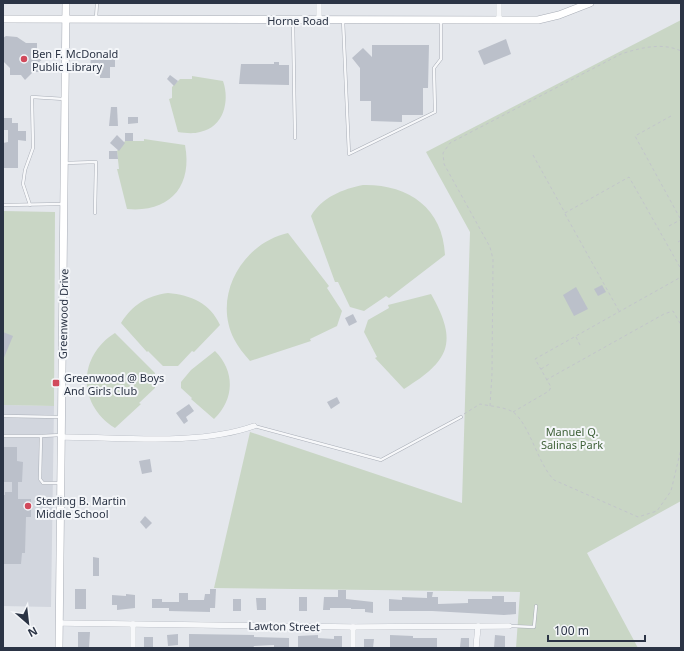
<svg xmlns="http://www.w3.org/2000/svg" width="684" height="651" viewBox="0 0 684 651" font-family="'Noto Sans',sans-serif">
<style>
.built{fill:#d2d6de}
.green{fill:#c9d6c5}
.building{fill:#bbc0ca}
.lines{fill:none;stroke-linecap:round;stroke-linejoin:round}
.lane-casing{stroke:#a9aeb7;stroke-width:3.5}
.street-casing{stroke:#a9aeb7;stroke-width:6}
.secondary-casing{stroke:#a9aeb7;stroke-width:8}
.path{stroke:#c2c5cb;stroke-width:1;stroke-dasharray:3 3;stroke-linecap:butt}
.lane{stroke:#f7f8fa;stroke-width:2.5}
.street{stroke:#f7f8fa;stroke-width:5.5}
.secondary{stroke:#fff;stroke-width:7}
.poi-dot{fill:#d1495b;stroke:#f4f6f9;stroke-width:1.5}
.labels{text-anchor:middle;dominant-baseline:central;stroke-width:4;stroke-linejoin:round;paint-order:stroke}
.street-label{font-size:11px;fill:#2b3445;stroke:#f4f6f9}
.poi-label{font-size:11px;fill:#2b3445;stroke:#f4f6f9;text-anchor:start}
.park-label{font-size:11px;fill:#3f6138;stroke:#f4f6f9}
</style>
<rect width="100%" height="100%" fill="#e4e7ec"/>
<!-- built -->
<path class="built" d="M3,405l51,1 -3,201 -48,-1z"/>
<!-- green -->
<g class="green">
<path d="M681,20v481l-94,52 51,95h-122l4,-56 -306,-4 36,-156 212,71 8,-271 -44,-80z"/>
<path d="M192,76l31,5c7,20 1,46 -23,51 -7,2 -15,1 -22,0l-9,-33 3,-1v-11l8,-8h12z"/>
<path d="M144,139l41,6c8,42 -16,68 -58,64l-10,-40h2l-2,-18 8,-10h19z"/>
<path d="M363,185c44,-1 80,22 82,70l-56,43 -3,-2 -22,15 -14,-4 -12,-25h-3l-24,-66c11,-19 32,-27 52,-31z"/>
<path d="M3,211l52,1 -1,194 -51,-1z"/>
<path d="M288,233l41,53 -2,2 15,23 -5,15 -27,13 1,2 -61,20c-6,-7 -12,-14 -16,-22 -22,-44 9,-96 54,-106z"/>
<path d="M168,293c23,2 42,10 52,32l-26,27 -2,-1 -14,15h-15l-15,-15 -1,1 -26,-29c12,-19 26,-27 47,-30z"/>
<path d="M431,294c28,49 18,67 -27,95l-29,-31 2,-1 -13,-25 4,-12 21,-12 -1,-3z"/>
<path d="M115,333l40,40v15l-16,15 2,1 -26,24c-38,-24 -37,-72 0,-95z"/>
<path d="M215,351c20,20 20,48 -1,68l-23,-20 1,-1 -11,-10v-6l10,-12z"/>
</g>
<!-- building -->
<g class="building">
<path d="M6,36l11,1 9,6h11v7l7,8 -5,4v10h-6l-8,8 -4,-5h-11v-7l-7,-7v-23z"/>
<path d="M506,39l5,15 -27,11 -6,-14z"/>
<path d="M372,45h57l-1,43h-5v27h-21v7l-31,-1v-20h-11v-33l-8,-10 11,-10 9,9z"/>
<path d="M91,52h24v15h-5v11h-10v-6h-10z"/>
<path d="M274,62h5v3h10v20l-50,-1 2,-20h33z"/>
<path d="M170,75l8,6 -4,5 -7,-7z"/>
<path d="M111,107h6l1,19h-9z"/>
<path d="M128,117h10v6l-10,1z"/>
<path d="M3,118h9v5h6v8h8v10l-8,-1v28h-15v-25l5,-1v-12h-5z"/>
<rect x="125" y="133" width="8" height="8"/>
<path d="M117,135l8,8 -6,8 -9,-8z"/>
<path d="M109,151h8l1,8h-9z"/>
<path d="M602,285l4,7 -8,4 -4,-7z"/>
<path d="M576,287l12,22 -14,7 -11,-21z"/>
<path d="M353,314l4,8 -8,4 -4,-8z"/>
<path d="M3,332l10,4 -10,24z"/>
<path d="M337,397l3,6 -9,6 -4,-7z"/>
<path d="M189,404l5,7 -8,6 2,4 -4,3 -8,-11z"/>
<path d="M3,447h14v14l6,1 -1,20h-4v17h13v18h-5l-1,36h-3l-1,11h-18v-69h2v-3h7v-10h-9z"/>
<path d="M150,459l2,13 -10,2 -3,-13z"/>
<path d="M145,516l7,7 -6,6 -6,-7z"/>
<path d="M93,557l6,1v18h-6z"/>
<rect x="75" y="589" width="11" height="20"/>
<path d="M210,589h6l-1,19h-5v4l-41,-1v-3h-17v-9h10v3h17v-9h9v7h16l1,-6h5z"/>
<path d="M338,590h8v9l27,3v11l-8,-1v-3h-14v-1h-21v2h-7l1,-13h14z"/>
<path d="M427,592h6l-1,5h6v7l30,-1v-4h24v-3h12v6h12v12l-12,1 -72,-4h-43v-12l13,1v-3l25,1z"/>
<path d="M126,594l9,1v13l-18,2v-5h-5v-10l14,1z"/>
<rect x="299" y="597" width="8" height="14"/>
<path d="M256,598h10v12h-9z"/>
<rect x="233" y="599" width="8" height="12"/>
<path d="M78,632h12l-1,16h-11z"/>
<path d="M178,634v11l-10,1 -1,-11z"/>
<path d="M189,634l65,1v2l35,1v10h-15v-3l-20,1 -1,2h-64z"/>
<path d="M318,635v3l16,1v-3h8v12h-44v-12z"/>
<path d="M390,635l23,1v2h24v10h-47z"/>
<path d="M495,635l10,1v12h-11z"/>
<rect x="144" y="637" width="9" height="11"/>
<path d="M461,638h8v10l-9,-1z"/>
<path d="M364,639h10l-1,9h-9z"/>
</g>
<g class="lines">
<defs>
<g id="lane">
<path d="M96,18l1,-15"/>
<path d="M293,20l2,118"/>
<path d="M343,20l6,134 86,-42 -1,-44 7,-9v-39"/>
<path d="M65,163l31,-1 -1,51"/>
<path d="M3,205l60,-1"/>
<path d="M30,205l-7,-21 2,-14 8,-22 -1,-51 32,2"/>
<path d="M3,416l57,1"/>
<path d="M254,426l127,34 80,-43"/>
<path d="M3,436h38l-1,43 3,4h17"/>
<path d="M41,436l20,-1"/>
<path d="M510,626l24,1 2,-21"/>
</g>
<g id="street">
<path d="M499,3v17"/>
<path d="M319,20v-17"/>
<path d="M61,437c60,0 137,9 193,-11"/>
<path d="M59,623l294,4 156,-1"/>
<path d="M133,648v-24"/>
<path d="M353,648v-21"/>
<path d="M476,648l2,-22"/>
</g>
<g id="secondary">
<path d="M3,19l535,1 21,-5 31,-12"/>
<path d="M59,648l7,-645"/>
</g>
</defs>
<!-- lane casing -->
<use href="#lane" class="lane-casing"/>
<!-- street casing -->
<use href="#street" class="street-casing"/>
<!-- secondary casing -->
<use href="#secondary" class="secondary-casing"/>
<!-- path -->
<g class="path">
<path d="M671,116l-36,20 46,84"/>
<path d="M533,155l32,58 64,-36 52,92"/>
<path d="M565,214l54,97"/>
<path d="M669,226l11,-6"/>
<path d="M678,242l3,-2"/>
<path d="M576,337l5,10"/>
<path d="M541,369l10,-6"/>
<path d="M546,380l118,-66 9,-3 8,14"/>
<path d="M490,406l2,-32 1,-115 -3,-12 -46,-83 -1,-11 7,-10 171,-89c19,-6 41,-12 60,-3"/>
<path d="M513,412l36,-21 2,-4 -16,-28 146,-82"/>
<path d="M464,414l16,-10c9,2 25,3 33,8 16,11 25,52 41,68l84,37 19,-6 14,-20 10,-42"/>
</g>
<!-- lane -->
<use href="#lane" class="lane"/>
<!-- street -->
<use href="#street" class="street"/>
<!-- secondary -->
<use href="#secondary" class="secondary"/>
</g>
<!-- markers -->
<g class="poi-dot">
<circle cx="24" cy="59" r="4"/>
<rect x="52" y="379" width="8" height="8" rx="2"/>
<circle cx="28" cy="506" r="4"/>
</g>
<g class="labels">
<!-- street labels -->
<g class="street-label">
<text x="298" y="20">Horne Road</text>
<text transform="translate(63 314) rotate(-89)">Greenwood Drive</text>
<text transform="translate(284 626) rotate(1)">Lawton Street</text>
</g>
<!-- poi labels -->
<g class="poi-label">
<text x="32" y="53">Ben F. McDonald<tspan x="32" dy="13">Public Library</tspan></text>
<text x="64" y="377">Greenwood @ Boys<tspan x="64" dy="13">And Girls Club</tspan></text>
<text x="36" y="500">Sterling B. Martin<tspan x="36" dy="13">Middle School</tspan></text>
</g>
<!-- park labels -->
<g class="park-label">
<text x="572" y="431">Manuel Q.<tspan x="572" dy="13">Salinas Park</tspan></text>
</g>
</g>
<!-- border -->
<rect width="684" height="651" fill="none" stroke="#2b3445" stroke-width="8"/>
<!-- north arrow -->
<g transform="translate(28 623) rotate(152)" stroke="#f4f6f9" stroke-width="3" paint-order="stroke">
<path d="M0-3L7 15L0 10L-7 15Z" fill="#2b3445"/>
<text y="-6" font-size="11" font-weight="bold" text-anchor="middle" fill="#2b3445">N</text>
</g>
<!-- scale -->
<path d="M548 635v6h97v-6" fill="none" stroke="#2b3445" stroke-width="2"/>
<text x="554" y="635" font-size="12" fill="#2b3445" stroke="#f4f6f9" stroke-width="3" paint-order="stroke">100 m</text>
</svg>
